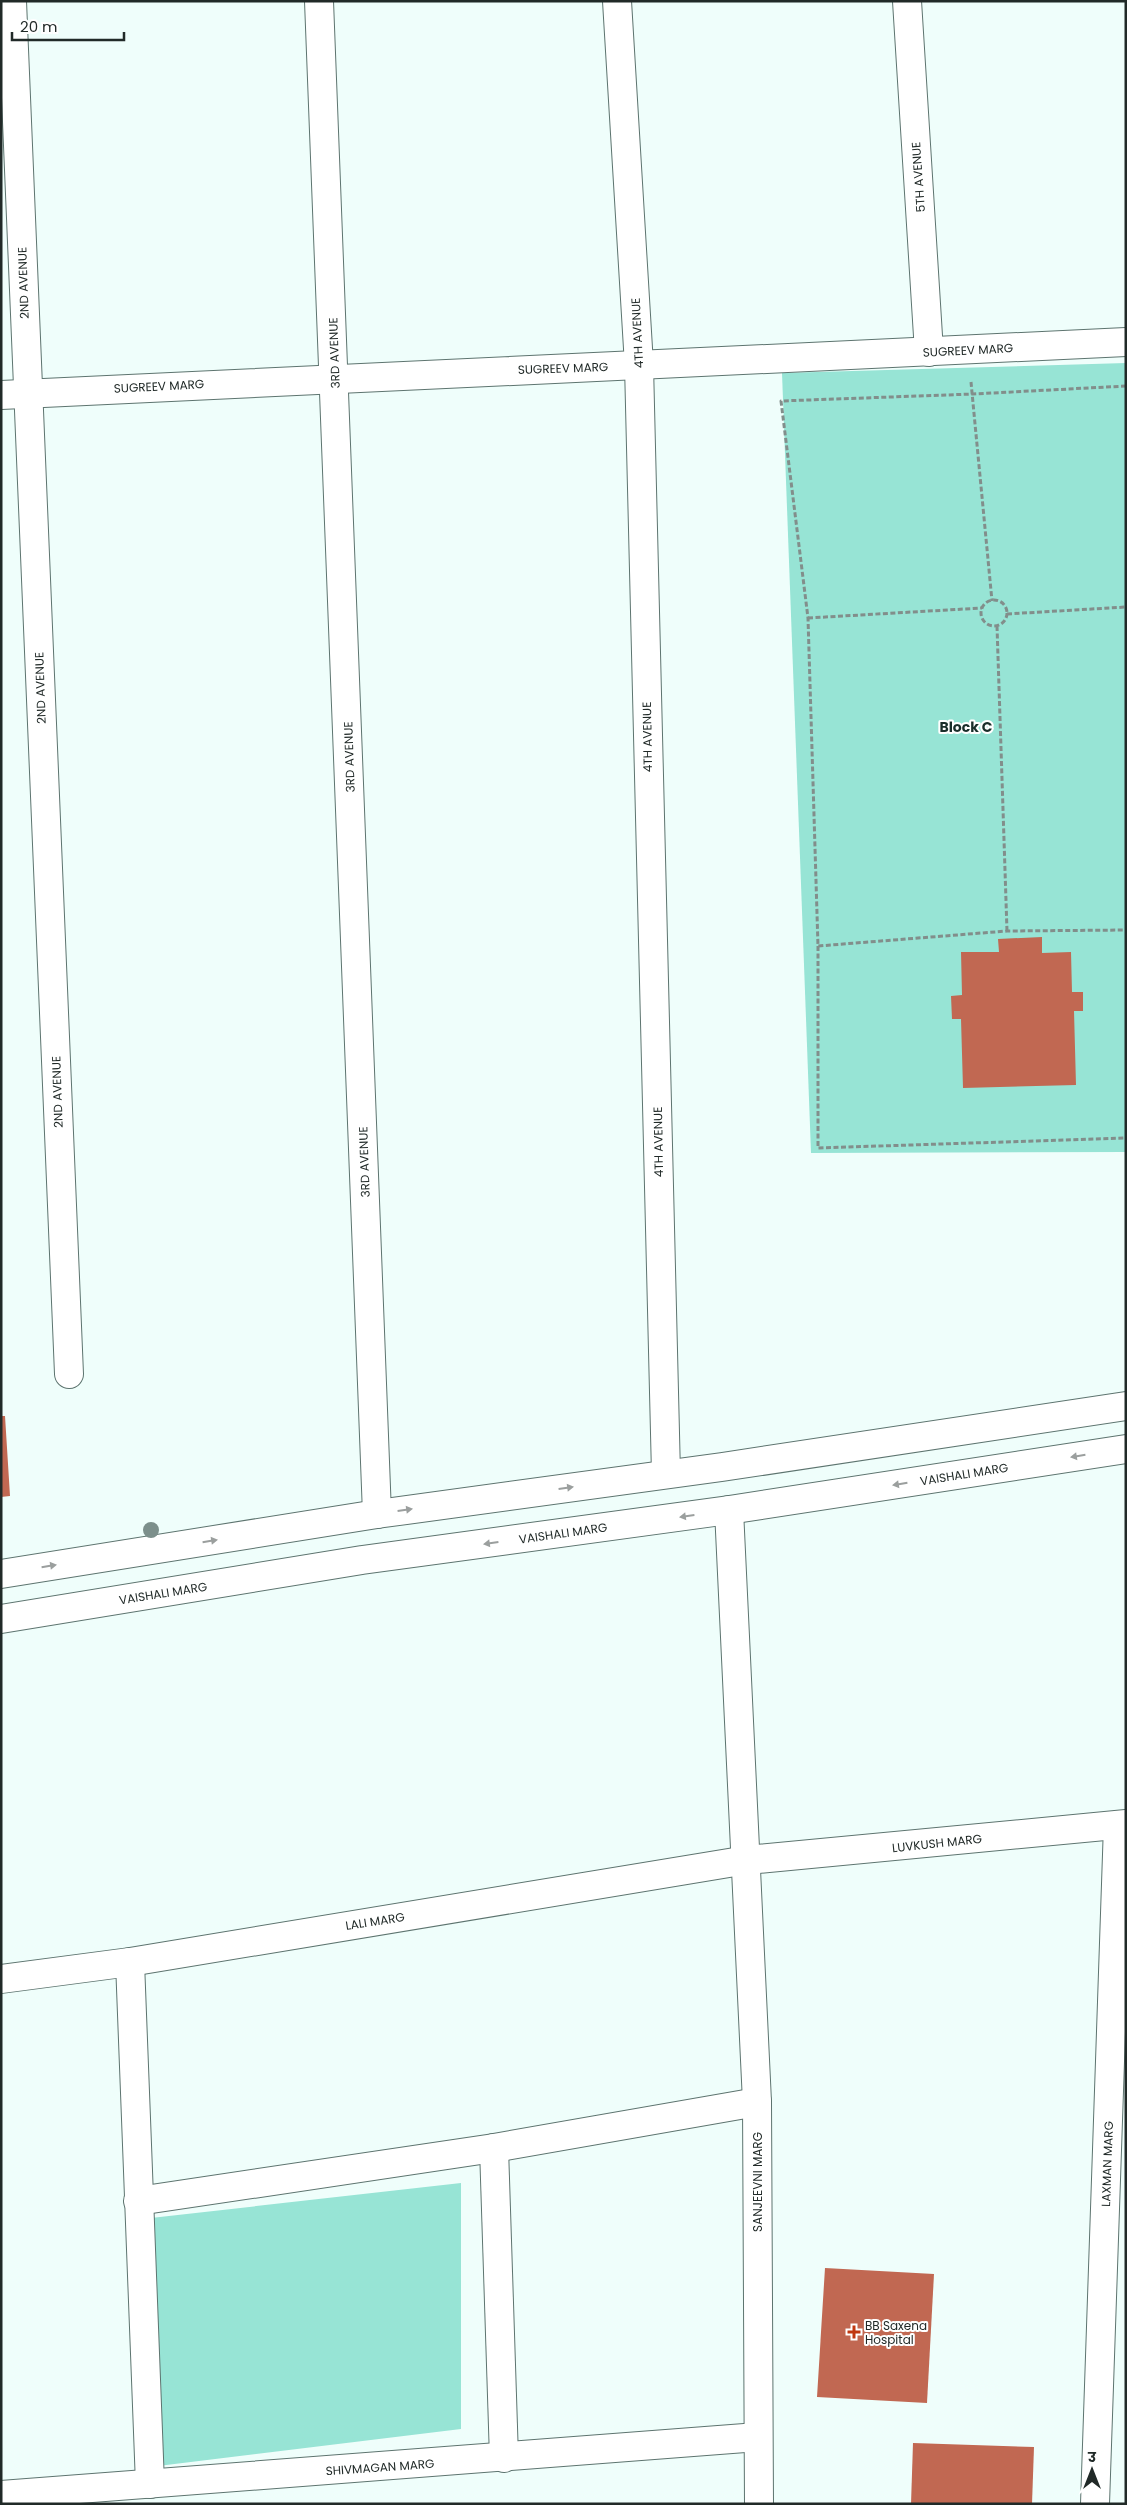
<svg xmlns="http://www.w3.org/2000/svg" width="1127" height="2505" viewBox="0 0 1127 2505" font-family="Poppins,'Noto Sans Devanagari',sans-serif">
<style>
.green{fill:#97e4d5}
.building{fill:#c16852}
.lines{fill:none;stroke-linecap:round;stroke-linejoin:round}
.minor-casing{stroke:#5d746f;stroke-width:30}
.tertiary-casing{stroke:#5d746f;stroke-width:30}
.path{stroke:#828e8b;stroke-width:3;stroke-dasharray:5 2.5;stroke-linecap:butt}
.minor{stroke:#fff;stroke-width:28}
.tertiary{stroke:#fff;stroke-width:28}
.tree{fill:#7c8f8b}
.oneway{fill:#9b9f9e}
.poi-dot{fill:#c0370f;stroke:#fff;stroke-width:2}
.labels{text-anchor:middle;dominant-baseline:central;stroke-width:4;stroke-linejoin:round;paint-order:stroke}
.street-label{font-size:12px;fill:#212a28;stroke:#fff}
.poi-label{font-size:12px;fill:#212a28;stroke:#fff;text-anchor:start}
.neighbourhood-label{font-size:14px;font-weight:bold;fill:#192e2a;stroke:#fff}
</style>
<rect width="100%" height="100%" fill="#effefb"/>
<!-- green -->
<g class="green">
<path d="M1126,363v789l-315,1 -29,-780z"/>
<path d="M461,2183v246l-311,38 -8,-248z"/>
</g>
<!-- building -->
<g class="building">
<path d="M1042,937v16l29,-1 1,40h11v19h-9l2,74 -113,3 -2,-69h-9l-1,-23 11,-1 -1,-43h38l-1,-13z"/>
<path d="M1,1416h4l5,80 -9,1z"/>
<path d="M825,2268l109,6 -7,129 -110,-6z"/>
<path d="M913,2443l121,4 -2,57h-121z"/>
</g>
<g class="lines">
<defs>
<g id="minor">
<path d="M12,1l57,1373"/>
<path d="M319,1l58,1513"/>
<path d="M617,1l22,364 27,1109"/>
<path d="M907,1l22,351"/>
<path d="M1,395l1125,-53"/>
<path d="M729,1510l28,592 2,402"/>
<path d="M130,1962l20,522"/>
<path d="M1,1979l129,-17 617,-102 379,-36"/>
<path d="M494,2148l10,310"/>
<path d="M138,2201l356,-53 263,-46"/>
<path d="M1,2495l757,-58"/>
<path d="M1095,2504l23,-679"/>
</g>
<g id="tertiary">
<path d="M1,1574l376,-60 345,-47 404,-61"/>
<path d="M1,1619l361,-59 367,-50 397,-61"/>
</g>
</defs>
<!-- minor casing -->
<use href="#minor" class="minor-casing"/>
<!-- tertiary casing -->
<use href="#tertiary" class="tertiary-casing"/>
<!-- path -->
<g class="path">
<path d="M971,382l21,219"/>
<path d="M1126,386l-153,8 -192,7 27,217 10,328 189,-15 119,-1"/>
<circle cx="994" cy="613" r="13"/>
<path d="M1007,614l119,-7"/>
<path d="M808,618l174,-10"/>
<path d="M997,626l10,305"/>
<path d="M818,946v202l308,-10"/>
</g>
<!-- minor -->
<use href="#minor" class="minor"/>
<!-- tertiary -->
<use href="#tertiary" class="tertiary"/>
</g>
<!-- trees -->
<circle class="tree" cx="151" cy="1530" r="8"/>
<!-- one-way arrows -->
<defs><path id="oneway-solid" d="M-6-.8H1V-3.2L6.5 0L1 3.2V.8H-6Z" transform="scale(1.25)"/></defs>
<g class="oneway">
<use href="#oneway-solid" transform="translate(1078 1456) rotate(171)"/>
<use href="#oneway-solid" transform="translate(900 1484) rotate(171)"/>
<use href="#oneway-solid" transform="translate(566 1488) rotate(-8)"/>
<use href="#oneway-solid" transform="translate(405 1510) rotate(-8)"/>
<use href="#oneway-solid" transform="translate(687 1516) rotate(172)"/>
<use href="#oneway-solid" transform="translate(210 1541) rotate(-9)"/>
<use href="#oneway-solid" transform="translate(491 1543) rotate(172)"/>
<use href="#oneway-solid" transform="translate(49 1566) rotate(-9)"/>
</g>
<!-- markers -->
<path class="poi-dot" d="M851.5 2324.5h5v5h5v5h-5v5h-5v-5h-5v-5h5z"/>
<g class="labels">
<!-- street labels -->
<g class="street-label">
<text transform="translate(918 177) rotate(-94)">5TH AVENUE</text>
<text transform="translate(23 283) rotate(-92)">2ND AVENUE</text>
<text transform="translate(637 333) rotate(-93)">4TH AVENUE</text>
<text transform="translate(968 350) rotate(-3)">SUGREEV MARG</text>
<text transform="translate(334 353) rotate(-92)">3RD AVENUE</text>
<text transform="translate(563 368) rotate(-2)">SUGREEV MARG</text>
<text transform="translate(159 386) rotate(-3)">SUGREEV MARG</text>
<text transform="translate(40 688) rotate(-92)">2ND AVENUE</text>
<text transform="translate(647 737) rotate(-91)">4TH AVENUE</text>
<text transform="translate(349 757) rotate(-92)">3RD AVENUE</text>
<text transform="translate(57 1092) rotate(-92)">2ND AVENUE</text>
<text transform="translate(658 1142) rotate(-91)">4TH AVENUE</text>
<text transform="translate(364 1162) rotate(-92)">3RD AVENUE</text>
<text transform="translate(964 1474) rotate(-9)">VAISHALI MARG</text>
<text transform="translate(563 1533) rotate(-8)">VAISHALI MARG</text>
<text transform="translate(163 1593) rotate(-9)">VAISHALI MARG</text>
<text transform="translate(937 1843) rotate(-6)">LUVKUSH MARG</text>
<text transform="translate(375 1921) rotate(-9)">LALI MARG</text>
<text transform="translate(1107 2164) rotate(-88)">LAXMAN MARG</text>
<text transform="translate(757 2182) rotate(-90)">SANJEEVNI MARG</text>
<text transform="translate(380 2467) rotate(-4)">SHIVMAGAN MARG</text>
</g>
<!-- poi labels -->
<g class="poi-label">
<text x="865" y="2325">BB Saxena<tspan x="865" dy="14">Hospital</tspan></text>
</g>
<!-- neighbourhood labels -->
<g class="neighbourhood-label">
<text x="966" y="727">Block C</text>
</g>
</g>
<!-- border -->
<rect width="1127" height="2505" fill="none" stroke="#212a28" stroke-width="5"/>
<!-- north arrow -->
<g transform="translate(1092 2470)" stroke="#ffffff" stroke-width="4" paint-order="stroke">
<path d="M0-4L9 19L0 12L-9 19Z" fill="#212a28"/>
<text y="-8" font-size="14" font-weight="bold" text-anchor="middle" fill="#212a28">उ</text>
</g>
<!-- scale -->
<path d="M12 32v8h112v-8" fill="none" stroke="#212a28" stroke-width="2.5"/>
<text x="20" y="32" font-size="15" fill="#212a28" stroke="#ffffff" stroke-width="4" paint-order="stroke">20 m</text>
</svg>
